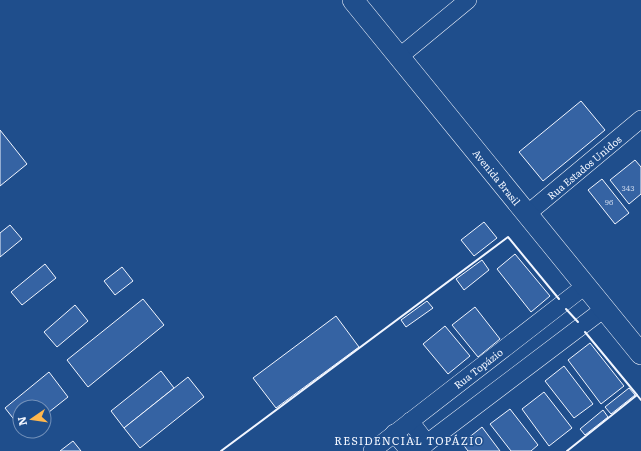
<svg xmlns="http://www.w3.org/2000/svg" width="641" height="451" viewBox="0 0 641 451" font-family="Literata,serif">
<style>
.building{fill:#3563a3;stroke:#f2f6ff}
.lines{fill:none;stroke-linecap:round;stroke-linejoin:round}
.minor-casing{stroke:#f2f6ff;stroke-width:18}
.tertiary-casing{stroke:#f2f6ff;stroke-width:22}
.minor{stroke:#1f4e8c;stroke-width:17}
.tertiary{stroke:#1f4e8c;stroke-width:21}
.wall{stroke:#f2f6ff;stroke-width:2}
.labels{text-anchor:middle;dominant-baseline:central;stroke-width:3;stroke-linejoin:round;paint-order:stroke}
.number-label{font-size:8px;fill:#c3d1e8}
.street-label{font-size:10px;fill:#f2f6ff;stroke:#1f4e8c}
.neighbourhood-label{font-size:11px;letter-spacing:1px;fill:#f2f6ff;stroke:#1f4e8c}
</style>
<rect width="100%" height="100%" fill="#1f4e8c"/>
<!-- building -->
<g class="building">
<path d="M581,101l24,29 -62,51 -24,-29z"/>
<path d="M0,130l27,34 -27,22z"/>
<path d="M635,160l6,7v27l-12,10 -19,-24z"/>
<path d="M602,179l27,34 -14,11 -27,-34z"/>
<path d="M484,222l13,16 -23,18 -13,-16z"/>
<path d="M10,225l12,14 -22,18v-24z"/>
<path d="M515,254l35,42 -19,16 -34,-43z"/>
<path d="M482,260l7,10 -25,20 -8,-11z"/>
<path d="M45,264l11,14 -34,27 -11,-13z"/>
<path d="M122,267l11,14 -18,14 -11,-14z"/>
<path d="M143,299l21,26 -76,62 -21,-27z"/>
<path d="M427,301l6,7 -27,19 -5,-7z"/>
<path d="M75,305l13,16 -31,26 -13,-15z"/>
<path d="M475,307l25,32 -22,18 -26,-32z"/>
<path d="M336,316l23,31 -83,61 -23,-30z"/>
<path d="M445,326l25,30 -22,18 -25,-30z"/>
<path d="M590,343l34,43 -23,18 -33,-44z"/>
<path d="M564,366l29,38 -19,14 -29,-37z"/>
<path d="M161,371l13,17 -50,40 -13,-17z"/>
<path d="M49,372l19,25 -24,19v-9h-24v20l-15,-19z"/>
<path d="M188,377l16,20 -64,51 -16,-20z"/>
<path d="M629,388l6,7 -24,19 -6,-7z"/>
<path d="M544,392l28,36 -23,18 -27,-37z"/>
<path d="M510,409l28,36 -7,6h-20l-21,-27z"/>
<path d="M603,410l5,7 -23,18 -5,-6z"/>
<path d="M482,427l18,24h-32l-6,-8z"/>
<path d="M73,441l8,10h-21z"/>
</g>
<g class="lines">
<defs>
<g id="minor">
<path d="M399,57l69,-57"/>
<path d="M527,214l114,-95"/>
<path d="M410,421l17,22"/>
<path d="M394,433l15,18"/>
<path d="M372,451l213,-165"/>
<path d="M419,451l8,-8 177,-134"/>
</g>
<path id="tertiary" d="M353,0l288,354"/>
</defs>
<!-- minor casing -->
<use href="#minor" class="minor-casing"/>
<!-- tertiary casing -->
<use href="#tertiary" class="tertiary-casing"/>
<!-- minor -->
<use href="#minor" class="minor"/>
<!-- tertiary -->
<use href="#tertiary" class="tertiary"/>
<!-- wall -->
<g class="wall">
<path d="M566,309l12,13"/>
<path d="M637,395l4,5"/>
<path d="M221,451l287,-214 51,62"/>
<path d="M567,451l70,-56 -52,-63"/>
</g>
</g>
<g class="labels">
<!-- number labels -->
<g class="number-label">
<text x="628" y="187">343</text>
<text x="609" y="201">96</text>
</g>
<!-- street labels -->
<g class="street-label">
<text transform="translate(584 167) rotate(-40)">Rua Estados Unidos</text>
<text transform="translate(497 177) rotate(51)">Avenida Brasil</text>
<text transform="translate(478 368) rotate(-38)">Rua Topázio</text>
</g>
<!-- neighbourhood labels -->
<g class="neighbourhood-label">
<text x="409" y="440">RESIDENCIAL TOPÁZIO</text>
</g>
</g>
<!-- north arrow -->
<g transform="translate(32 419) rotate(257)"><circle r="19" fill="#1f4e8c" stroke="#7391ba"/>
<path d="M0-3L7 15L0 10L-7 15Z" fill="#ffb74d"/>
<text y="-6" font-size="11" font-weight="bold" text-anchor="middle" fill="#f2f6ff">N</text>
</g>
</svg>
